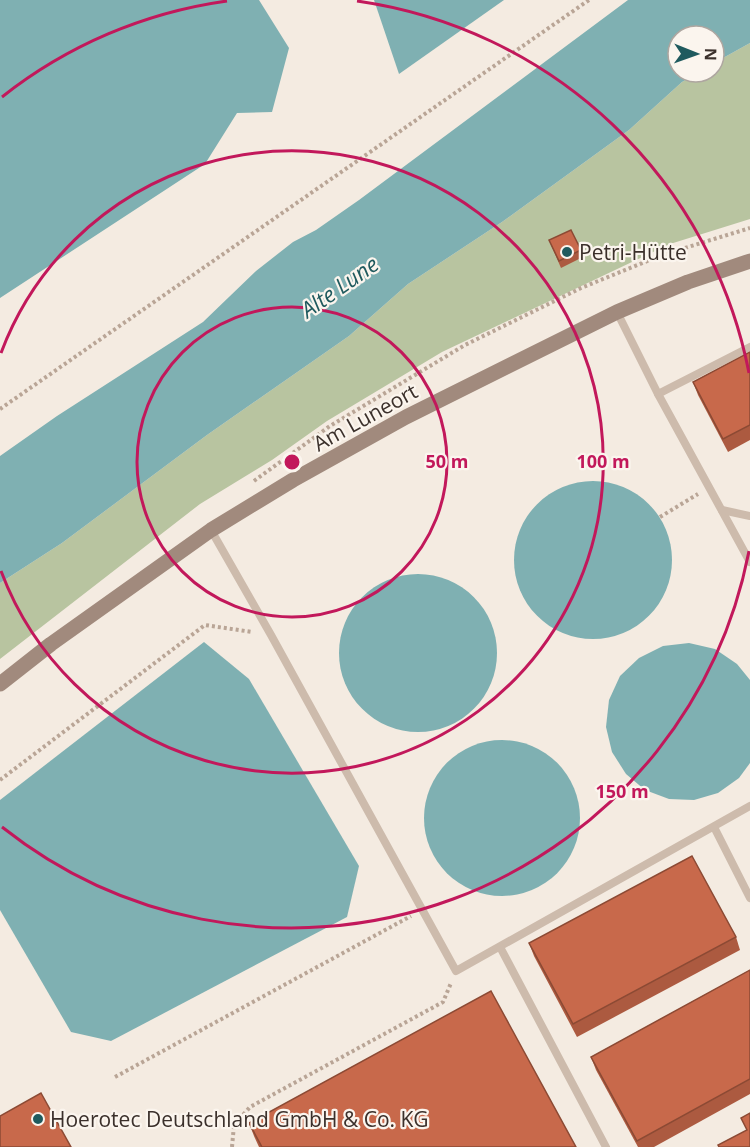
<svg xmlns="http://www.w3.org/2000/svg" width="750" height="1147" viewBox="0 0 750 1147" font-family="'Open Sans',sans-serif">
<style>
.green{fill:#b8c4a0}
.water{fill:#7fb0b2}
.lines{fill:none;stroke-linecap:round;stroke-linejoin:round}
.path{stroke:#b9a596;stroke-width:4;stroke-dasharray:3 3;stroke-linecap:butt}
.lane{stroke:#cdbbac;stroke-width:8}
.secondary{stroke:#a18a7d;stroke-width:15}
.wall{fill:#ac5a40}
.building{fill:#c8694b;stroke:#8c4a34;stroke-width:1.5}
.ring{fill:none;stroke:#c2185b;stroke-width:3}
.poi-dot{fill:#1f5a5e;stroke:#fbf5ee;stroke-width:2}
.labels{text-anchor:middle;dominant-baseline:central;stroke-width:4.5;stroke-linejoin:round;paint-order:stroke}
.poi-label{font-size:21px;fill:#3b302b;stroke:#fbf5ee;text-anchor:start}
.street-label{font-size:21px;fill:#3b302b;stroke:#fbf5ee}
.water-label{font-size:22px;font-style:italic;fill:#1f5a5e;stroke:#fbf5ee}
.centre{fill:#c2185b;stroke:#fbf5ee;stroke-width:3}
.ring-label{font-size:18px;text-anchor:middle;font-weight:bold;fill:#c2185b;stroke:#fbf5ee;stroke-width:4.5;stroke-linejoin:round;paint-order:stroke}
</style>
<rect width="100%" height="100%" fill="#f4ebe1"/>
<!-- green -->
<path class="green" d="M750,43v176l-80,25 -228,108 -115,69 -55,39 -72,44 -200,155v-76l62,-40 145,-108 142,-99 59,-52 94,-62 127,-92 53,-48 17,-10h15v-9z"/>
<!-- water -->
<g class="water">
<path d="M0,0h259l30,48 -17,64 -35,1 -32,51 -205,134z"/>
<path d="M374,0h130l-105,74z"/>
<path d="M628,0h122v43l-36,20v-27h-36v36h21l-17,10 -53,48 -127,92 -94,62 -59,52 -142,99 -145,108 -62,40v-127l57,-40 146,-94 53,-51 37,-29 23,-12 43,-30z"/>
<circle cx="593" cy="560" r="79"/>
<circle cx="418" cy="653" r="79"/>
<path d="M204,642l45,37 110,187 -12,51 -236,124 -40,-9 -71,-122v-110z"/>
<path d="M689,643l26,6 22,15 13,16v83l-11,15 -21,15 -24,7 -25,-1 -24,-9 -19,-16 -14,-22 -6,-25 3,-27 11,-24 19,-18 24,-12z"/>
<circle cx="502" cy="818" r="78"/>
</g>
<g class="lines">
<!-- path -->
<g class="path">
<path d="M0,409l589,-409"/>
<path d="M254,481l76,-55 135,-81 116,-57 81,-33 88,-27"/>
<path d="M660,517l38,-23"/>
<path d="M0,780l205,-155 47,7"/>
<path d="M115,1077l296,-161"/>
<path d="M232,1147l2,-22 16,-18 193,-105 8,-19"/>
</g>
<!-- lane -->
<g class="lane">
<path d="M617,312l41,82 92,168"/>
<path d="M658,394l92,-47"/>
<path d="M722,510l28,6"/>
<path d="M211,530l60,105 185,336 294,-165"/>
<path d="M714,827l36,71"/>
<path d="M500,947l106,200"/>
</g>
<!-- secondary -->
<path class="secondary" d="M0,684l51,-40 160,-114 82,-50 113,-63 211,-105 71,-30 62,-21"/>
</g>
<!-- wall -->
<g class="wall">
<path d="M549,240l32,10 2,7 -22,11z"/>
<path d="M750,352v88l-22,12 -30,-57 -5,-13z"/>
<path d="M736,937l4,13 -163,87 -43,-81 -5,-13z"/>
<path d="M750,970v124l-96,53h-16l-42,-77 -5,-13z"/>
<path d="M249,1123l327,24h-317l-5,-11z"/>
</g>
<!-- building -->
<g class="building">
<path d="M571,230l10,20 -22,11 -10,-21z"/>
<path d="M750,352v73l-27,14 -30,-57z"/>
<path d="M692,856l44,81 -163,87 -44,-81z"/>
<path d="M750,970v109l-113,62 -46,-84z"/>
<path d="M491,991l85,156h-314l-13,-24z"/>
<path d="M41,1093l30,54h-71v-31z"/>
<path d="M750,1113v34h-31l-1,-2 29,-15 -6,-12z"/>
</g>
<!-- distance rings -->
<g class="ring">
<circle cx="292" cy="462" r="155"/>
<path d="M1 353A311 311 0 1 1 1 571"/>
<path d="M749 551A466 466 0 0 1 2 827M2 97A466 466 0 0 1 227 1M357 1A466 466 0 0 1 749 373"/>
</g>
<!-- markers -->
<g class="poi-dot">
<circle cx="567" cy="252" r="6"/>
<circle cx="38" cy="1119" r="6"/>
</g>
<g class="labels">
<!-- poi labels -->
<g class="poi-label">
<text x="579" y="252">Petri-Hütte</text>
<text x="50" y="1119">Hoerotec Deutschland GmbH &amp; Co. KG</text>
</g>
<!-- street labels -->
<g class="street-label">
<text transform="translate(365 417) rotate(-29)">Am Luneort</text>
</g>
<!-- water labels -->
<g class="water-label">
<text transform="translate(339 286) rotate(-35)">Alte Lune</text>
</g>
</g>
<circle cx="292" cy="462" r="9" class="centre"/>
<g class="ring-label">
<text x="447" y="468">50 m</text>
<text x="603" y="468">100 m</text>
<text x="622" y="798">150 m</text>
</g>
<!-- north arrow -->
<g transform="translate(696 54) rotate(91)"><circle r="28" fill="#fbf5ee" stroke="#aea6a0" stroke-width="1.5"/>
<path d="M0-4.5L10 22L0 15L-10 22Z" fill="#1f5a5e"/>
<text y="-9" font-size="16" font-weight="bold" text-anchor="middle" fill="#3b302b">N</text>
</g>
</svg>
